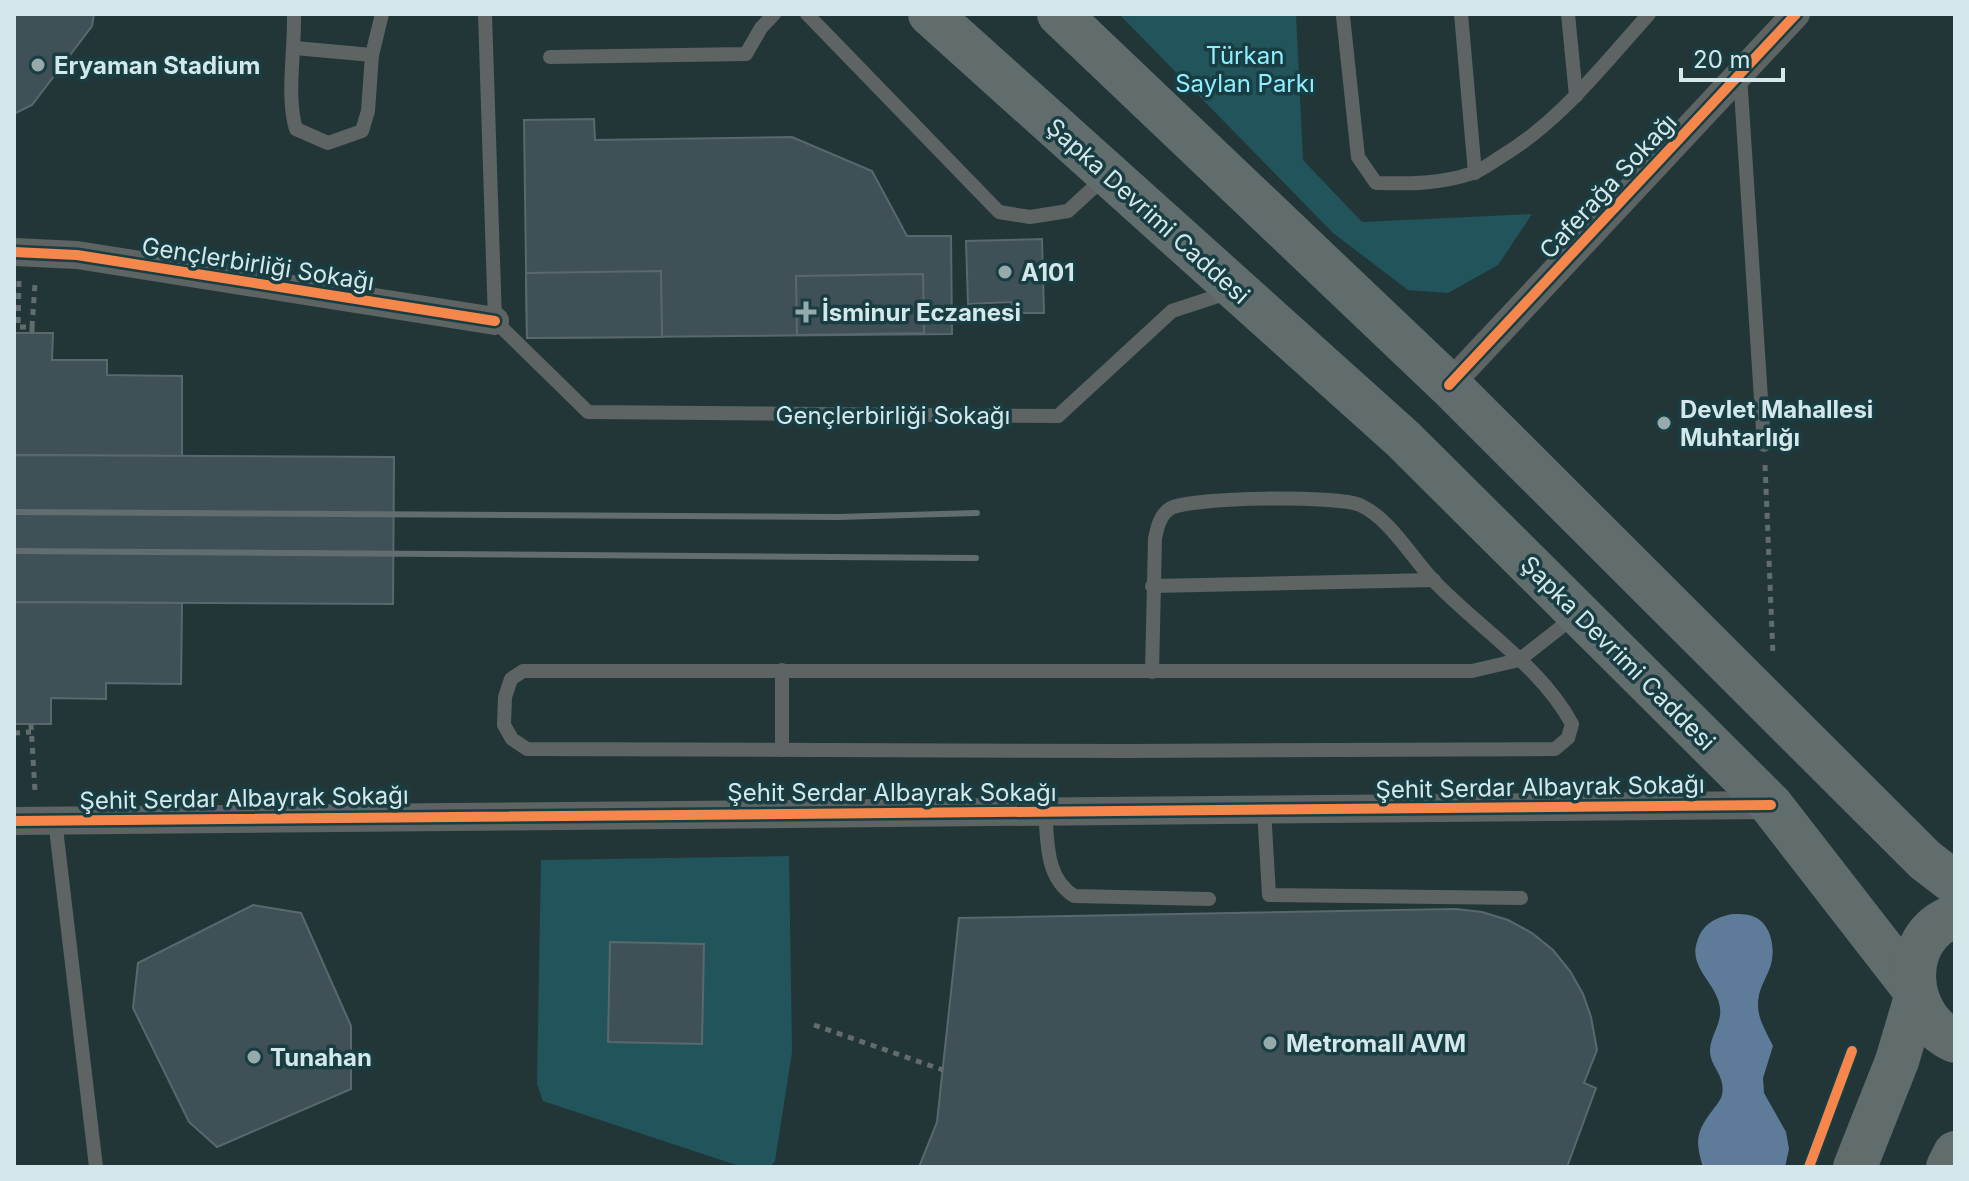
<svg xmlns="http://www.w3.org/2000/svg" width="1969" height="1181" viewBox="0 0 1969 1181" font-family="Inter,sans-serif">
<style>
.green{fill:#22545b}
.water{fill:#5f7b9a}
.building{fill:#3f5157;stroke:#59686c;stroke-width:2}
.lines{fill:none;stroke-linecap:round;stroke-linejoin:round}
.path{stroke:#636c6d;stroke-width:5;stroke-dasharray:6 6;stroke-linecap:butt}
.service{stroke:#5d6463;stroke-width:14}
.minor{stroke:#5d6463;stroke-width:28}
.primary{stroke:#616c6c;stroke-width:44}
.rail{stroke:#626d6f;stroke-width:6}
.cycleway-casing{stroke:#183d42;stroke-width:15}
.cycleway{stroke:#f5874c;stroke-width:10}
.poi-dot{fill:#96aaac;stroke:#183d42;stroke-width:3}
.labels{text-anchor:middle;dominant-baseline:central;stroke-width:7;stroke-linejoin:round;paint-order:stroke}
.park-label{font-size:24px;fill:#90eefe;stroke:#183d42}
.poi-label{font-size:24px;font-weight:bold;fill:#d4e8eb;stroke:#183d42;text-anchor:start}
.street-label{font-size:24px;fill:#d4e8eb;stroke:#183d42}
</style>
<rect width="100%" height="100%" fill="#223638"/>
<!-- green -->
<g class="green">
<path d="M1119,14h177l7,146 59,62 170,-8 -34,51 -50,28 -40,-3 -75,-57z"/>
<path d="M789,856l3,196 -17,109 -5,6h-28l-199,-66 -6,-17 4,-224z"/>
</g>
<!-- water -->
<path class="water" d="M1733,914c5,0 13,0 19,2 20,6 25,36 17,54 -5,13 -11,20 -11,35 0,15 9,28 15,41l-10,32 1,15 22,39 3,17 -4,18h-82c-8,-26 -7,-35 9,-56 4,-6 8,-9 10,-16 4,-21 -13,-28 -12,-46 1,-14 12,-26 10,-41 -2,-24 -32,-40 -23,-66 5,-18 19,-25 36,-28z"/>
<!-- building -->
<g class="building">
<path d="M14,14h80l-2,12 -60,79 -18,9z"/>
<path d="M594,119l1,21 197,-3 80,34 35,65h44l1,98 -425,4 -3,-218z"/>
<path d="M1042,239l2,74h-29l-4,-11 -43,2 -2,-63z"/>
<path d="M661,271l1,66 -135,1 -1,-65z"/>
<path d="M923,274l1,59 -127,2 -1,-59z"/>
<path d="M14,333h39l-1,27h55v15l75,1v80l-168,-1z"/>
<path d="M14,455l380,2 -1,147 -379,-2z"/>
<path d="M14,602l168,1 -1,81 -75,-1v16l-55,-1v26h-37z"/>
<path d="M253,905l48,8 50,113v63l-134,58 -28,-25 -56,-114 5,-45z"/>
<path d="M1456,909l26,3 26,8 24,13 21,17 17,21 13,23 8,23 6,33 -13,33 12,5 -29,79h-648l18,-45 22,-204z"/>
<path d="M610,942l94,2 -2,100 -94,-2z"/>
</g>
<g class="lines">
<!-- path -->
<g class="path">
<path d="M19,281l-1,46h14v7"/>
<path d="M32,327l3,-43"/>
<path d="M1765,465l8,190"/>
<path d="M31,724l4,67"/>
<path d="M14,733l17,-1"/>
<path d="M814,1025l129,45"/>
</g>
<!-- service -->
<g class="service">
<path d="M294,14c1,37 -8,82 2,115l32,14 34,-12 6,-20 4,-56 10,-41"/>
<path d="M485,14l10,307 93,91 470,4 114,-105 58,-19"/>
<path d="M807,14l192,198 31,5 38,-6 37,-34"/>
<path d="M1461,14l14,159"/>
<path d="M1568,14l8,82"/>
<path d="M1343,16l15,141 18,26c33,1 65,1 97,-10 9,-3 18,-10 26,-15 61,-36 104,-93 150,-144"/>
<path d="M295,48l77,7"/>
<path d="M550,57l196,-3 15,-26 13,-14"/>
<path d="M1740,75l24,370"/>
<path d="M1152,586l282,-6"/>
<path d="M782,670v80"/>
<path d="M1152,672l3,-133c2,-11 5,-25 16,-31 22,-11 167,-13 189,-3 30,14 50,50 72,74 45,48 108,86 140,145l-4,14 -13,11 -427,2 -601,-2 -15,-10 -8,-14 1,-28 6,-18 12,-8c316,-1 633,1 949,0l47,-11 55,-43"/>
<path d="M1264,809l5,86 252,3"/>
<path d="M1045,811c3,32 0,66 29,85l135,3"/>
<path d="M55,820l41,347"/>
</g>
<!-- minor -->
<g class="minor">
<path d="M14,252l63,3 418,66"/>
<path d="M1449,385l347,-371"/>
<path d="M14,821l1757,-16"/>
</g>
<!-- primary -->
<g class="primary">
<path d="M930,14l473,425 368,366 142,183"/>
<path d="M1059,14l390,371 476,475 30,23"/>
<path d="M1955,916c-57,20 -52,102 0,125"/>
<path d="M1855,1167l42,-106 19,-64"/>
<path d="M1948,1167l7,-14"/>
</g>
<!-- rail -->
<g class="rail">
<path d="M14,512l824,5 139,-4"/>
<path d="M14,551l962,7"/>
</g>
<defs>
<g id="cycleway">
<path d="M14,252l63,3 418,66"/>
<path d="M1449,385l347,-371"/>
<path d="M14,821l1757,-16"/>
<path d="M1809,1167l43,-116"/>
</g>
</defs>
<!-- cycleway casing -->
<use href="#cycleway" class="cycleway-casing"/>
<!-- cycleway -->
<use href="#cycleway" class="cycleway"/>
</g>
<!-- markers -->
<g class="poi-dot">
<circle cx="38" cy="65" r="8"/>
<circle cx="1005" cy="272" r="8"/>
<path d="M802 300h8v8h8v8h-8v8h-8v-8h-8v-8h8z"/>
<circle cx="1664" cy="423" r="8"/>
<circle cx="1270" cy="1043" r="8"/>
<circle cx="254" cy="1057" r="8"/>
</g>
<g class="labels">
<!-- park labels -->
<g class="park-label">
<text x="1245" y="55">Türkan<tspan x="1245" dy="28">Saylan Parkı</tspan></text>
</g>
<!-- poi labels -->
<g class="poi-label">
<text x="54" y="65">Eryaman Stadium</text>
<text x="1021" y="272">A101</text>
<text x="822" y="312">İsminur Eczanesi</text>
<text x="1680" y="409">Devlet Mahallesi<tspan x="1680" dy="28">Muhtarlığı</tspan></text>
<text x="1286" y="1043">Metromall AVM</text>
<text x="270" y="1057">Tunahan</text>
</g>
<!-- street labels -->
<g class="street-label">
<text transform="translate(1608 186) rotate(-47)">Caferağa Sokağı</text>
<text transform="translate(1148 211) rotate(42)">Şapka Devrimi Caddesi</text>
<text transform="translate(258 264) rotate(9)">Gençlerbirliği Sokağı</text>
<text x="893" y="415">Gençlerbirliği Sokağı</text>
<text transform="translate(1618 653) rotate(45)">Şapka Devrimi Caddesi</text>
<text transform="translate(1540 787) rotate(-1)">Şehit Serdar Albayrak Sokağı</text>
<text x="892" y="792">Şehit Serdar Albayrak Sokağı</text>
<text transform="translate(244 798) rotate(-1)">Şehit Serdar Albayrak Sokağı</text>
</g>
</g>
<!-- border -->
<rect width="1969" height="1181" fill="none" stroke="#d4e8eb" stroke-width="32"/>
<!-- scale -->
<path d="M1681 68v12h102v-12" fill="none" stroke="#d4e8eb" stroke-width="4"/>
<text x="1693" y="68" font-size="24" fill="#d4e8eb" stroke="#183d42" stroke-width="6" paint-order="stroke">20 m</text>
</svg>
